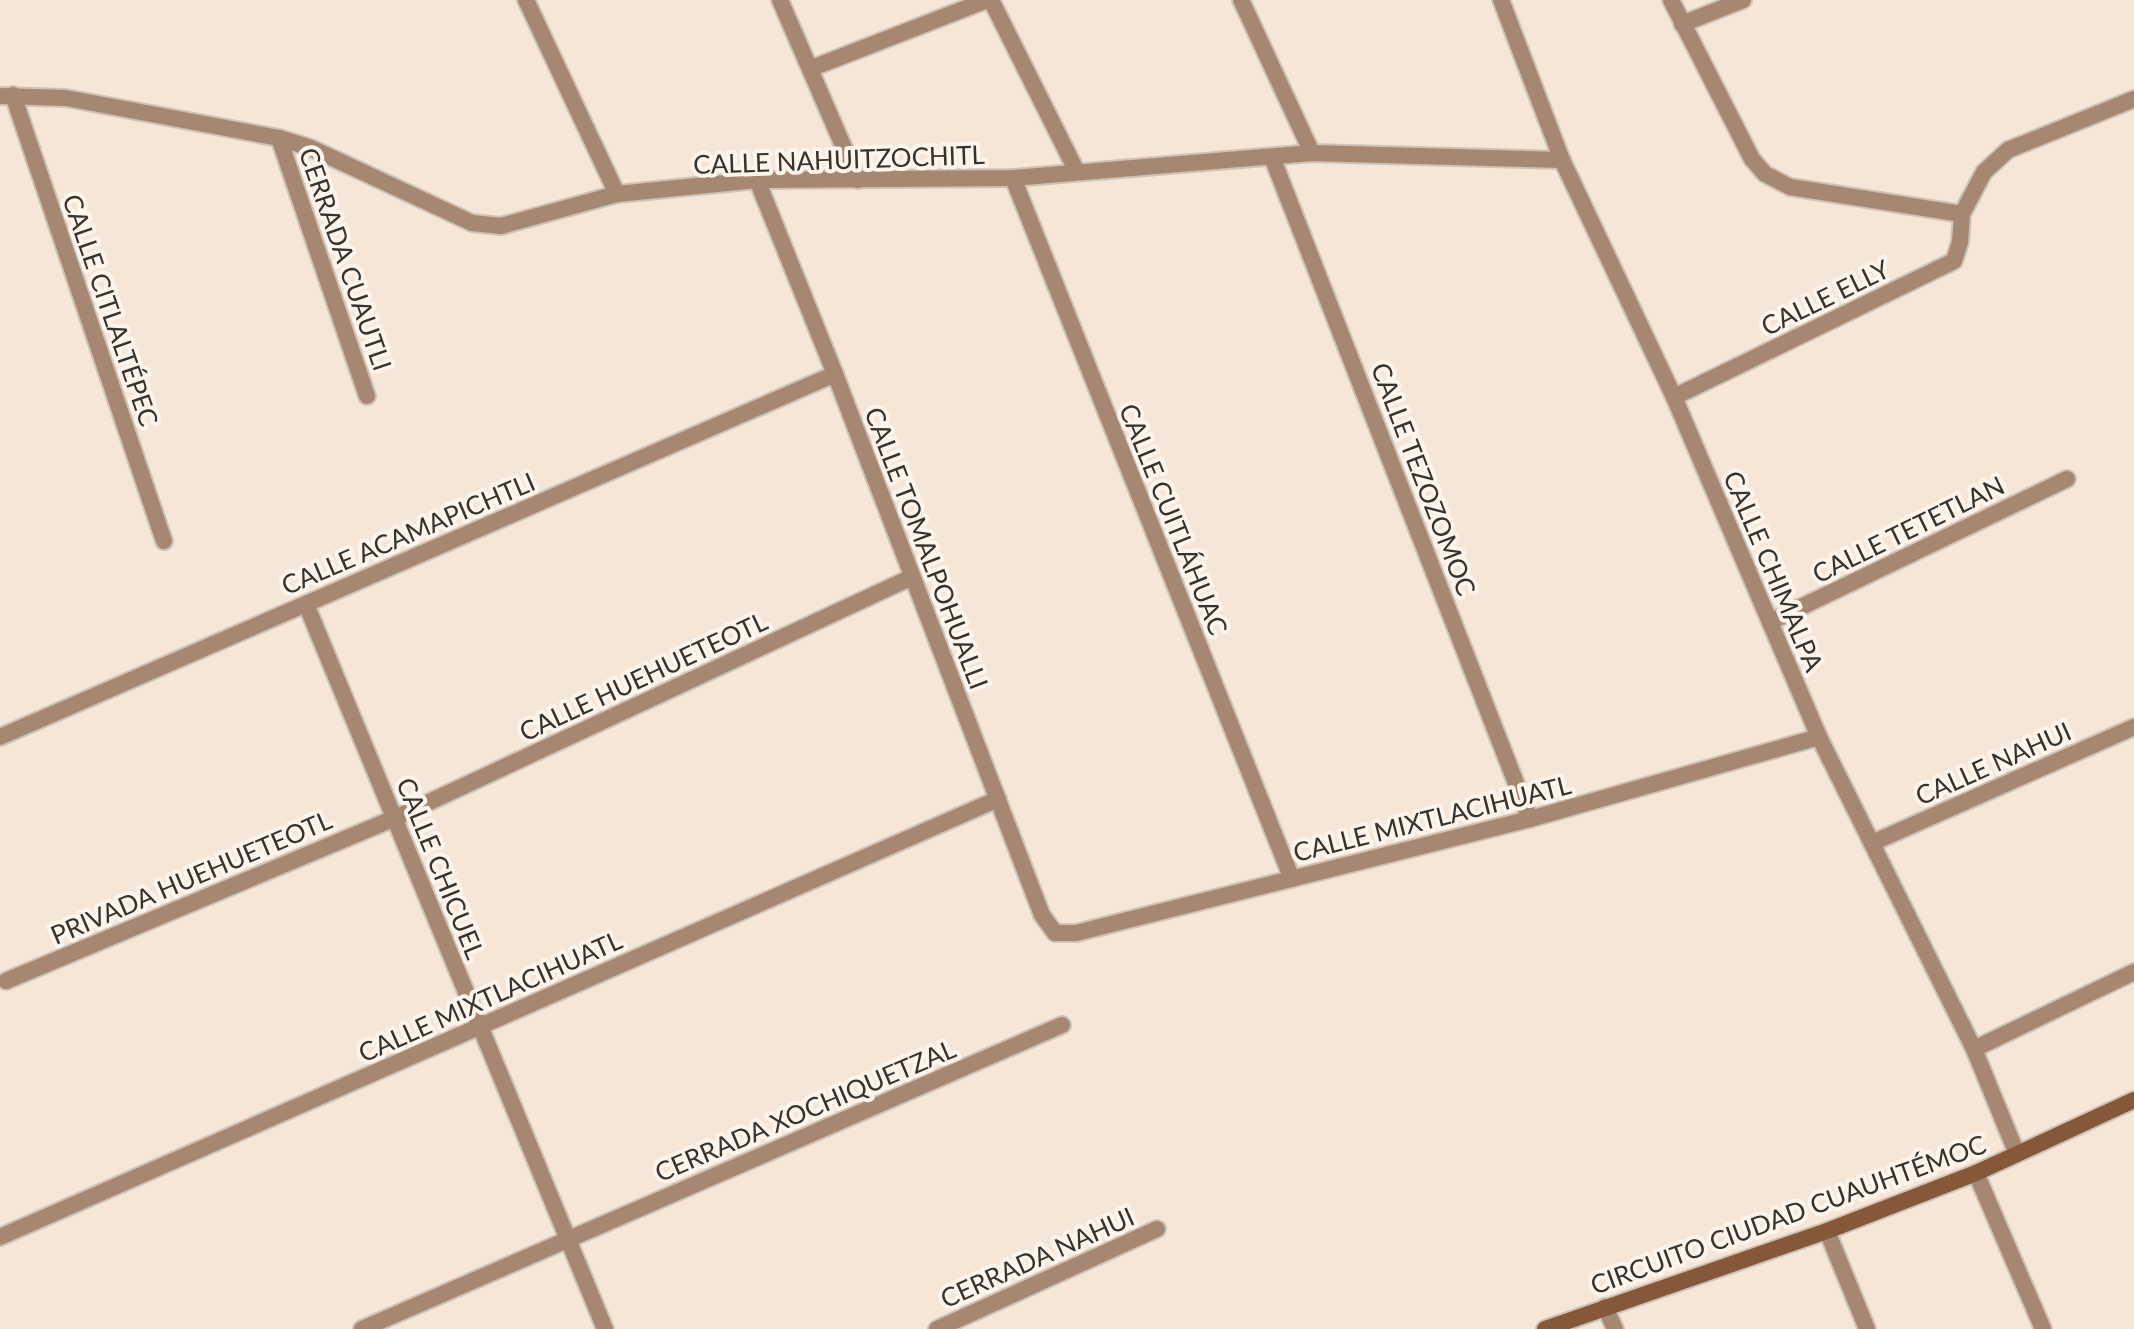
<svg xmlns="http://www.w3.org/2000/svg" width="2134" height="1329" viewBox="0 0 2134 1329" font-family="Lato,sans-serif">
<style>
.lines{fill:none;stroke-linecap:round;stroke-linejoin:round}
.street-casing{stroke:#cfc2b6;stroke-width:20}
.secondary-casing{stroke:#cfc2b6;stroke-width:20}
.street{stroke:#a68772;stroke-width:16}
.secondary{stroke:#845839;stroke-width:16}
.labels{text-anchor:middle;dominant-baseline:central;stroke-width:8;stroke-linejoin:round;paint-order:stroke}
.street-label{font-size:26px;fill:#37322c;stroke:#fdf4ec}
</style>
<rect width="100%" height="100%" fill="#f5e6d8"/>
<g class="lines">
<defs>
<g id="street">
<path d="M526,0l91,194"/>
<path d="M780,0l78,180"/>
<path d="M991,0l85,170"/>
<path d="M1241,0l71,153"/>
<path d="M1501,0l61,160 112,237 145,340 155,312 43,105"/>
<path d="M1671,0l81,159 13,15 25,13 172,27"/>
<path d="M1682,24l61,-24"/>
<path d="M812,68l175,-68"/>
<path d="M13,95l151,446"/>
<path d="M0,96l66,2 213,40 32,10 161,75 29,3 116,-32 140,-14 256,-2 299,-25 250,7"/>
<path d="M279,138l88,258"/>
<path d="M1272,157l258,662"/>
<path d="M1013,178l279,701"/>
<path d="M757,180l78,194 207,541 13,18h21l454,-114 289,-82"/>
<path d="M1674,397l280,-136 6,-19 2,-28 22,-42 24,-22 126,-51"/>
<path d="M306,604l299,725"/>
<path d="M1770,622l297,-143"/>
<path d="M0,737l835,-363"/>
<path d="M1872,843l262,-116"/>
<path d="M6,981l389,-163 517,-241"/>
<path d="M1974,1049l160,-77"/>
<path d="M1976,1173l67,156"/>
<path d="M1827,1231l40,98"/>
<path d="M0,1237l998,-438"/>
<path d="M1605,1307l10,22"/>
<path d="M362,1329l700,-304"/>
<path d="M937,1329l220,-100"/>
</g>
<path id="secondary" d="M1545,1329l282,-98 149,-58 158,-73"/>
</defs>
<!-- street casing -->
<use href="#street" class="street-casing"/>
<!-- secondary casing -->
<use href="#secondary" class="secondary-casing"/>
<!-- street -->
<use href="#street" class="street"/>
<!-- secondary -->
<use href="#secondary" class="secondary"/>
</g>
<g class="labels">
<!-- street labels -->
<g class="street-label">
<text transform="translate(839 159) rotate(-2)">CALLE NAHUITZOCHITL</text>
<text transform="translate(346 259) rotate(71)">CERRADA CUAUTLI</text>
<text transform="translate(1825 297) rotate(-26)">CALLE ELLY</text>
<text transform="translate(111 310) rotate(71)">CALLE CITLALTÉPEC</text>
<text transform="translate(1424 479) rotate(69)">CALLE TEZOZOMOC</text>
<text transform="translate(1174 519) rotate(68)">CALLE CUITLÁHUAC</text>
<text transform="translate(1908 529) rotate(-26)">CALLE TETETLAN</text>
<text transform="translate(408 533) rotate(-23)">CALLE ACAMAPICHTLI</text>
<text transform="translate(927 548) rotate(69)">CALLE TOMALPOHUALLI</text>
<text transform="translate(1774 571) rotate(67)">CALLE CHIMALPA</text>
<text transform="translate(643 676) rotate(-25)">CALLE HUEHUETEOTL</text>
<text transform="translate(1993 763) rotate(-24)">CALLE NAHUI</text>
<text transform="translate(1432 818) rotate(-14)">CALLE MIXTLACIHUATL</text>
<text transform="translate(441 868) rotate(68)">CALLE CHICUEL</text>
<text transform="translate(191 877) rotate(-23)">PRIVADA HUEHUETEOTL</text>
<text transform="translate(490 996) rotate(-24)">CALLE MIXTLACIHUATL</text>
<text transform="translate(805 1110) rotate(-23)">CERRADA XOCHIQUETZAL</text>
<text transform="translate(1788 1214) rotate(-20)">CIRCUITO CIUDAD CUAUHTÉMOC</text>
<text transform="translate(1037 1257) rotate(-24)">CERRADA NAHUI</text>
</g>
</g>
</svg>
